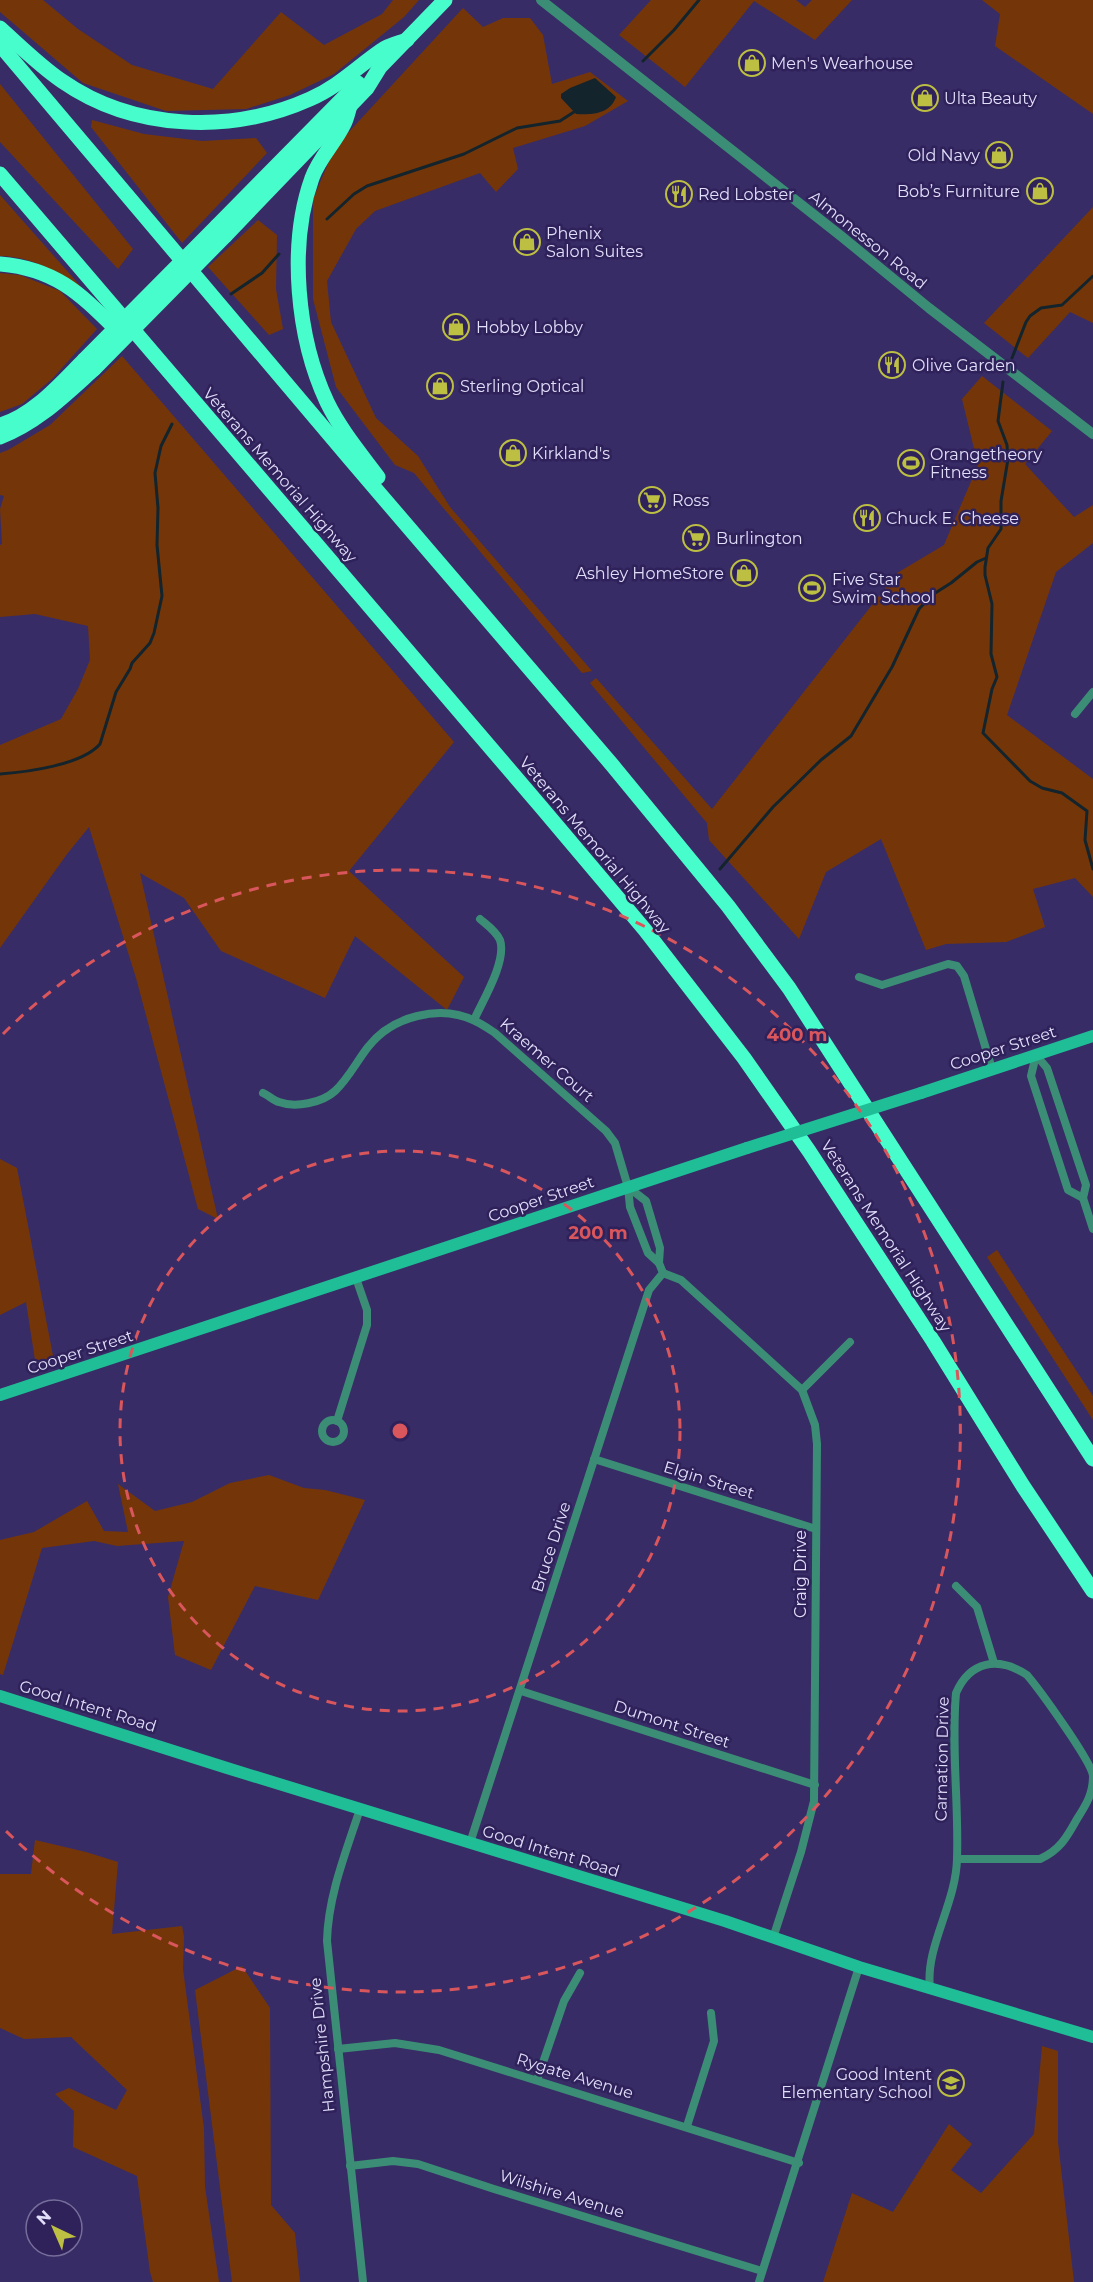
<svg xmlns="http://www.w3.org/2000/svg" width="1093" height="2282" viewBox="0 0 1093 2282" font-family="Montserrat,sans-serif">
<style>
.green{fill:#743609}
.water{fill:#13242c}
.lines{fill:none;stroke-linecap:round;stroke-linejoin:round}
.stream{stroke:#13242c;stroke-width:3}
.minor{stroke:#3b8e75;stroke-width:8}
.tertiary{stroke:#3b8e75;stroke-width:10}
.secondary{stroke:#1fbe96;stroke-width:12}
.motorway{stroke:#47fdcc;stroke-width:15}
.secondary-bridge{stroke:#1fbe96;stroke-width:12}
.motorway-bridge{stroke:#47fdcc;stroke-width:15}
.ring{fill:none;stroke:#d9565c;stroke-width:3;stroke-dasharray:10 8}
.labels{text-anchor:middle;dominant-baseline:central;stroke-width:5;stroke-linejoin:round;paint-order:stroke}
.poi-label{font-size:16px;fill:#e1defa;stroke:#2f215a;text-anchor:start}
.street-label{font-size:16px;fill:#e1defa;stroke:#2f215a}
.centre{fill:#d9565c;stroke:#2f215a;stroke-width:3}
.ring-label{font-size:18px;text-anchor:middle;font-weight:bold;fill:#d9565c;stroke:#2f215a;stroke-width:5;stroke-linejoin:round;paint-order:stroke}
</style>
<rect width="100%" height="100%" fill="#382c66"/>
<!-- green -->
<g class="green">
<path d="M0,0h43l35,29 54,36 81,24 68,-77 43,33 58,-31 11,-14h26l-15,17 -70,57 -44,21 -44,14 -80,2 -83,-28 -83,-71z"/>
<path d="M651,0h145l9,7 7,-7h40l-37,40 -61,-39 -69,86 -66,-52z"/>
<path d="M982,0h111v114l-98,-68 5,-32z"/>
<path d="M463,8l20,19 20,-9h27l13,17 9,49 38,-12 38,29 -43,25 -72,22 5,21 -22,23 -16,-19 -105,38 -19,18 -29,52 4,41 45,96 42,38 32,51 142,164 -10,2 -168,-200 -19,-8 -59,-78 -23,-88v-100l22,-52z"/>
<path d="M0,84l133,165 -15,20 -118,-127z"/>
<path d="M92,120l52,14 58,7 54,-3 11,15 -85,90 -91,-116z"/>
<path d="M0,195l83,94c-27,-18 -50,-32 -83,-33z"/>
<path d="M1093,207v116l-23,-11 -42,46 -44,-35z"/>
<path d="M258,220l19,15 -1,54 7,40 -14,6 -61,-68z"/>
<path d="M0,273l20,2 40,16 37,38 -45,50 -30,25 -22,8z"/>
<path d="M122,356l332,386 -105,129 115,106 -17,33 -92,-74 -30,62 -104,-47 -37,-53 -44,-25 78,346 -20,-10 -62,-231 -47,-151 -22,27 -67,94v-203l61,-26 17,-30 12,-29 -2,-34 -53,-12 -35,3v-72l2,-1 -2,-35 4,-13 -4,-1v-42l8,-3 42,-25z"/>
<path d="M982,376l70,55 -27,33 49,53 19,-12v38l-37,29 -49,143 86,64v118l-18,-19 -42,11 12,38 -39,15 -60,2 -20,6 -45,-111 -55,33 -27,67 -90,-99 -2,-17 -117,-140 6,-5 116,131 185,-236 47,-28 34,-80 -16,-66z"/>
<path d="M0,1159l17,9 37,193 -19,-1 -9,-58 -26,13z"/>
<path d="M997,1250l96,146v24l-106,-163z"/>
<path d="M269,1475l35,13 21,2 40,10 -47,100 -63,-14 -44,84 -36,-15 -7,-58 16,-56 -67,5 -23,-5 -52,7 -39,127 -3,-1v-134l34,-8 53,-31 17,30 24,1 -10,-48 37,27 37,-9 38,-19z"/>
<path d="M35,1840l51,12 32,10 -6,72 70,-8 2,11 -1,32 21,160 1,58 14,95h-66l-3,-10 -13,-96 -64,-29 1,-36 -19,-17 14,-6 47,22 11,-20 -56,-53 -47,2 -24,-11v-154h31z"/>
<path d="M242,1966l28,42 1,197 24,28 5,49h-68l-37,-292z"/>
<path d="M1042,2046l16,5v91l16,140h-251l29,-89 41,19 56,-88 23,20 -21,26 30,23 53,-59z"/>
</g>
<!-- water -->
<path class="water" d="M595,78l21,19c-6,17 -24,18 -40,17l-15,-16v-4l9,-6z"/>
<g class="lines">
<!-- stream -->
<g class="stream">
<path d="M643,61l31,-31 25,-30"/>
<path d="M327,219l27,-25 13,-8 97,-32 53,-26 43,-7 17,-11"/>
<path d="M231,294l31,-21 17,-19"/>
<path d="M1012,358l14,-36 4,-6 11,-8 21,-3 31,-29"/>
<path d="M1003,382l-5,39 9,24 1,14 -7,42v28l-13,19 -3,19v8l7,29 -1,50 6,23 -5,12 -9,44 47,48 12,7 20,5 25,18 -2,29 8,29"/>
<path d="M0,774c27,-2 82,-9 100,-30l16,-52 14,-23 2,-6 18,-20 4,-10 8,-37 -5,-51 1,-37 -3,-35 6,-27 11,-22"/>
<path d="M720,869l53,-62 48,-47 30,-24 41,-69 27,-58 13,-14 19,-12 26,-21 9,-4"/>
</g>
<!-- minor -->
<g class="minor">
<path d="M1075,714l18,-22"/>
<path d="M859,977l23,8 66,-21 9,2 7,10 28,93"/>
<path d="M474,1020c9,-20 33,-59 26,-80 -4,-9 -13,-15 -20,-21"/>
<path d="M1036,1055l11,13 39,117 -3,13 10,31"/>
<path d="M1036,1055l-5,21 37,114 15,8"/>
<path d="M263,1093c5,2 11,8 16,9 16,6 43,1 56,-11 13,-12 22,-30 33,-44 24,-31 72,-43 107,-26 7,3 14,8 20,12l111,98 9,12 13,44 2,20 18,46 11,10 4,10 -14,17 -179,553"/>
<path d="M628,1187l18,14 14,47 -1,15"/>
<path d="M663,1273l18,7 121,110 13,35 2,19 -3,357 -13,51 -28,86"/>
<path d="M802,1390l48,-48"/>
<circle cx="333" cy="1431" r="11"/>
<path d="M337,1421l30,-96v-15l-11,-32"/>
<path d="M594,1459l222,70"/>
<path d="M956,1586l21,21 17,56"/>
<path d="M521,1691l294,94"/>
<path d="M360,1809c-14,43 -32,87 -33,132l36,341"/>
<path d="M930,1988c-5,-41 26,-84 27,-129 2,-55 -6,-111 -1,-166 14,-32 42,-37 71,-18 12,14 65,87 66,101 0,18 -7,29 -16,43 -10,18 -17,31 -37,40h-83"/>
<path d="M338,2049l57,-6 44,7 360,113"/>
<path d="M537,2080l27,-79 16,-28"/>
<path d="M687,2126l27,-85 -3,-28"/>
<path d="M350,2166l43,-5 25,3 76,25 268,82"/>
<path d="M759,2282l100,-315"/>
</g>
<!-- tertiary -->
<path class="tertiary" d="M541,0l300,236 88,72 164,126"/>
<!-- secondary -->
<g class="secondary">
<path d="M921,1093l172,-57"/>
<path d="M0,1395l747,-247"/>
<path d="M0,1696l227,72 498,153 134,46 234,70"/>
</g>
<!-- motorway -->
<g class="motorway">
<path d="M0,28c20,18 40,38 62,53 72,50 170,53 248,18 28,-12 47,-32 72,-49 7,-5 17,-7 25,-10"/>
<path d="M0,45l350,414 263,307 115,140 61,82 304,471"/>
<path d="M350,106c-2,6 -3,12 -6,18 -9,19 -25,34 -32,54 -24,67 -15,160 15,224 13,27 33,51 51,75"/>
<path d="M0,174l542,634 103,122 99,128 65,93 124,190 90,145 70,105"/>
<path d="M217,226l141,-143"/>
<path d="M225,236l142,-148 13,-21 65,-67"/>
<path d="M0,264c59,5 83,33 123,72"/>
<path d="M0,425c33,-9 61,-42 84,-65"/>
<path d="M0,437c37,-14 65,-42 94,-68"/>
</g>
<!-- secondary-bridge -->
<path class="secondary-bridge" d="M747,1148l174,-55"/>
<!-- motorway-bridge -->
<g class="motorway-bridge">
<path d="M84,360l133,-134"/>
<path d="M94,369l131,-133"/>
</g>
</g>
<!-- distance rings -->
<g class="ring">
<circle cx="400" cy="1431" r="280"/>
<path d="M3 1034A561 561 0 1 1 3 1828"/>
</g>
<!-- icons -->
<defs>
<symbol id="shop-ring" viewBox="-11 -11 22 22"><circle r="9.5" fill="#2f215a" stroke="#bdbf43" stroke-width="1.5"/><path d="M-5-2.5h2.3a2.7 3.5 0 0 1 5.4 0H5L5.5 6h-11ZM-1.5-2.5h3a1.5 2.3 0 0 0-3 0Z" fill="#bdbf43"/></symbol>
<symbol id="restaurant-ring" viewBox="-11 -11 22 22"><circle r="9.5" fill="#2f215a" stroke="#bdbf43" stroke-width="1.5"/><path d="M-5-6h1v4h1v-4h1v4h1v-4h1v5L-1.5 .5V6h-2V.5L-5-1ZM5-6V6H3V1.5H1.5Q1.5-4 5-6Z" fill="#bdbf43"/></symbol>
<symbol id="stadium-ring" viewBox="-11 -11 22 22"><circle r="9.5" fill="#2f215a" stroke="#bdbf43" stroke-width="1.5"/><path d="M0-5a6.5 5 0 1 0 0 10a6.5 5 0 1 0 0-10ZM-3.5-1.8h7v3.6h-7Z" fill="#bdbf43"/></symbol>
<symbol id="supermarket-ring" viewBox="-11 -11 22 22"><circle r="9.5" fill="#2f215a" stroke="#bdbf43" stroke-width="1.5"/><path d="M-6-5.5h2.5l.6 2H6L4.5 2H-2.5L-4.4-4H-6ZM-1.5 3.2a1.3 1.3 0 1 0 .1 0ZM3 3.2a1.3 1.3 0 1 0 .1 0Z" fill="#bdbf43"/></symbol>
<symbol id="school-ring" viewBox="-11 -11 22 22"><circle r="9.5" fill="#2f215a" stroke="#bdbf43" stroke-width="1.5"/><path d="M0-5L7-2L0 1L-7-2ZM-4 1L0 2.5L4 1V4Q0 6-4 4Z" fill="#bdbf43"/></symbol>
</defs>
<g fill-rule="evenodd">
<use href="#shop-ring" x="737" y="48" width="30" height="30"/>
<use href="#shop-ring" x="910" y="83" width="30" height="30"/>
<use href="#shop-ring" x="984" y="140" width="30" height="30"/>
<use href="#shop-ring" x="1025" y="176" width="30" height="30"/>
<use href="#restaurant-ring" x="664" y="179" width="30" height="30"/>
<use href="#shop-ring" x="512" y="227" width="30" height="30"/>
<use href="#shop-ring" x="441" y="312" width="30" height="30"/>
<use href="#restaurant-ring" x="877" y="350" width="30" height="30"/>
<use href="#shop-ring" x="425" y="371" width="30" height="30"/>
<use href="#shop-ring" x="498" y="438" width="30" height="30"/>
<use href="#stadium-ring" x="896" y="448" width="30" height="30"/>
<use href="#supermarket-ring" x="637" y="485" width="30" height="30"/>
<use href="#restaurant-ring" x="852" y="503" width="30" height="30"/>
<use href="#supermarket-ring" x="681" y="523" width="30" height="30"/>
<use href="#shop-ring" x="729" y="558" width="30" height="30"/>
<use href="#stadium-ring" x="797" y="573" width="30" height="30"/>
<use href="#school-ring" x="936" y="2068" width="30" height="30"/>
</g>
<g class="labels">
<!-- poi labels -->
<g class="poi-label">
<text x="771" y="63">Men's Wearhouse</text>
<text x="944" y="98">Ulta Beauty</text>
<text x="980" y="155" text-anchor="end">Old Navy</text>
<text x="1020" y="191" text-anchor="end">Bob’s Furniture</text>
<text x="698" y="194">Red Lobster</text>
<text x="546" y="233">Phenix<tspan x="546" dy="18">Salon Suites</tspan></text>
<text x="476" y="327">Hobby Lobby</text>
<text x="912" y="365">Olive Garden</text>
<text x="460" y="386">Sterling Optical</text>
<text x="532" y="453">Kirkland's</text>
<text x="930" y="454">Orangetheory<tspan x="930" dy="18">Fitness</tspan></text>
<text x="672" y="500">Ross</text>
<text x="886" y="518">Chuck E. Cheese</text>
<text x="716" y="538">Burlington</text>
<text x="724" y="573" text-anchor="end">Ashley HomeStore</text>
<text x="832" y="579">Five Star<tspan x="832" dy="18">Swim School</tspan></text>
<text x="932" y="2074" text-anchor="end">Good Intent<tspan x="932" dy="18">Elementary School</tspan></text>
</g>
<!-- street labels -->
<g class="street-label">
<text transform="translate(868 240) rotate(39)">Almonesson Road</text>
<text transform="translate(280 475) rotate(49)">Veterans Memorial Highway</text>
<text transform="translate(595 845) rotate(50)">Veterans Memorial Highway</text>
<text transform="translate(1003 1048) rotate(-18)">Cooper Street</text>
<text transform="translate(547 1060) rotate(41)">Kraemer Court</text>
<text transform="translate(541 1199) rotate(-19)">Cooper Street</text>
<text transform="translate(886 1236) rotate(57)">Veterans Memorial Highway</text>
<text transform="translate(80 1352) rotate(-18)">Cooper Street</text>
<text transform="translate(709 1480) rotate(17)">Elgin Street</text>
<text transform="translate(551 1547) rotate(-72)">Bruce Drive</text>
<text transform="translate(800 1574) rotate(-90)">Craig Drive</text>
<text transform="translate(88 1706) rotate(17)">Good Intent Road</text>
<text transform="translate(672 1724) rotate(18)">Dumont Street</text>
<text transform="translate(942 1759) rotate(-89)">Carnation Drive</text>
<text transform="translate(551 1851) rotate(17)">Good Intent Road</text>
<text transform="translate(322 2045) rotate(-96)">Hampshire Drive</text>
<text transform="translate(575 2076) rotate(17)">Rygate Avenue</text>
<text transform="translate(562 2194) rotate(17)">Wilshire Avenue</text>
</g>
</g>
<circle cx="400" cy="1431" r="9" class="centre"/>
<g class="ring-label">
<text x="797" y="1041">400 m</text>
<text x="598" y="1239">200 m</text>
</g>
<!-- north arrow -->
<g transform="translate(54 2228) rotate(316)"><circle r="28" fill="#2f215a" stroke="#766d9a" stroke-width="1.5"/>
<path d="M0-4.5L10 22L0 15L-10 22Z" fill="#bdbf43"/>
<text y="-9" font-size="16" font-weight="bold" text-anchor="middle" fill="#e1defa">N</text>
</g>
</svg>
